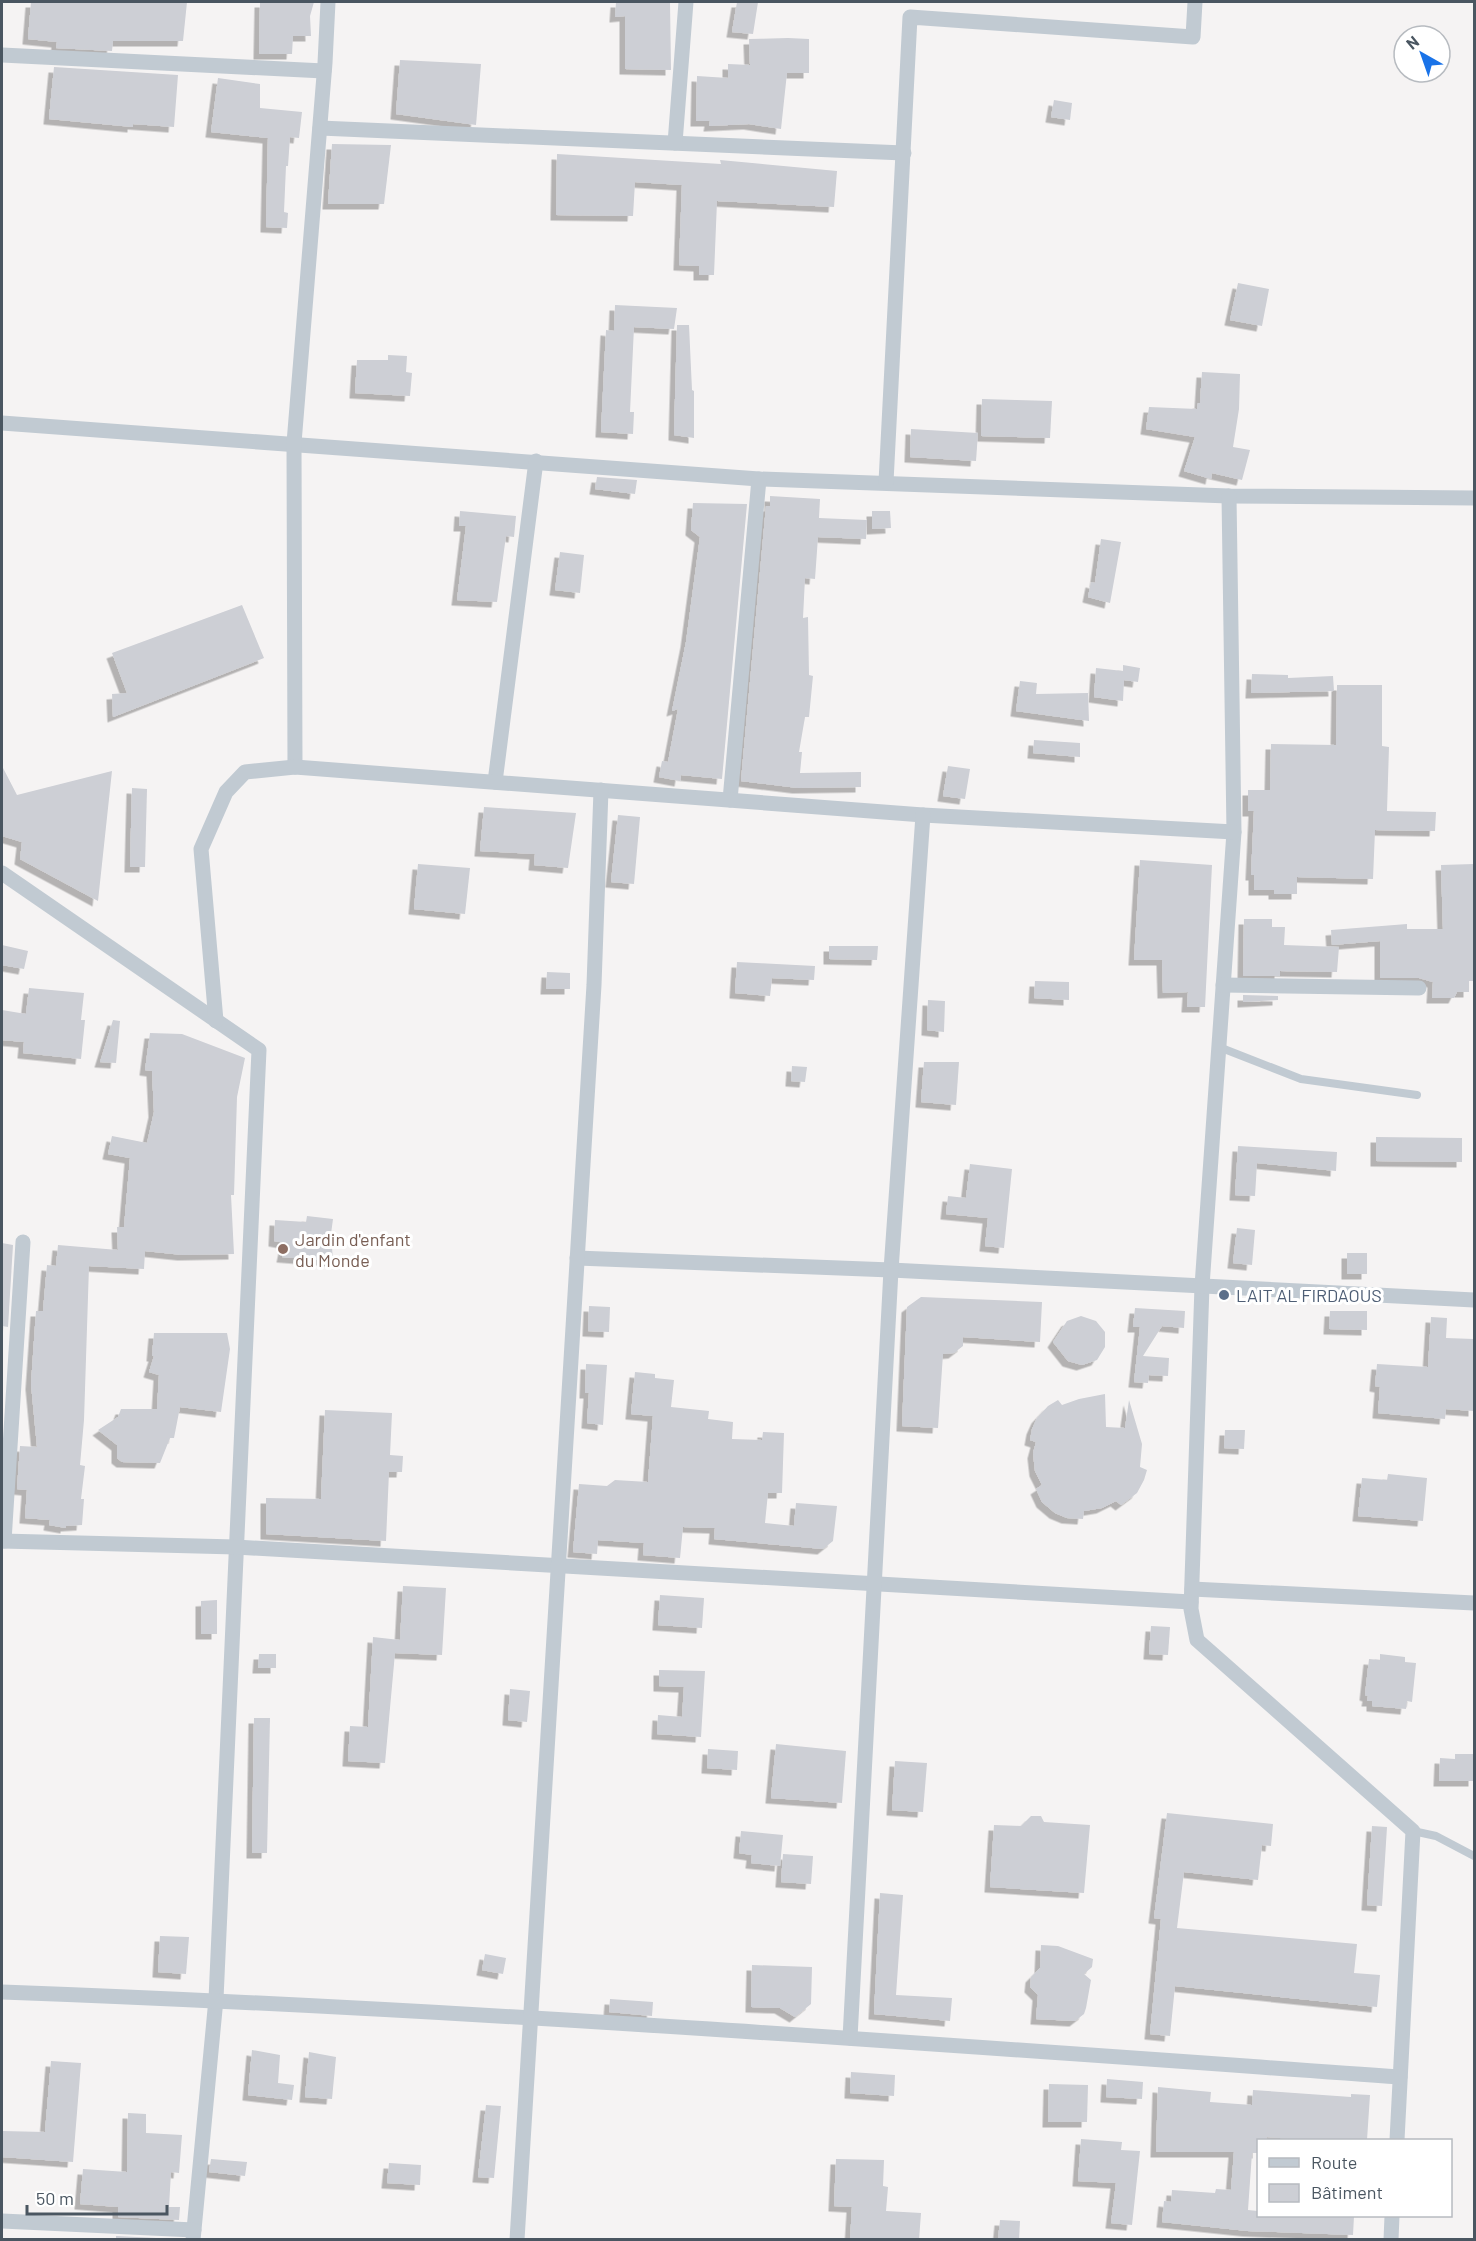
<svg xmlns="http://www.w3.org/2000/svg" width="1476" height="2241" viewBox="0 0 1476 2241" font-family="Barlow,sans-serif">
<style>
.building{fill:#cdcfd5;filter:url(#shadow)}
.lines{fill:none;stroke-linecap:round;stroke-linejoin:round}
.service{stroke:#c1cad2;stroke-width:8}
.minor{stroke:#c1cad2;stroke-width:15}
.education-dot{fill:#8d6e63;stroke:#fff;stroke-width:2}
.service-dot{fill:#5c6f8a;stroke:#fff;stroke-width:2}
.labels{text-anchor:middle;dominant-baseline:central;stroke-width:6;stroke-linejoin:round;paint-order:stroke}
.education-label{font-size:18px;fill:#785e54;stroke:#fff;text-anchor:start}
.service-label{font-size:18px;fill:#4e5e75;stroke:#fff;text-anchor:start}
</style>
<defs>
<filter id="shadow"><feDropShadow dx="-5.5" dy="5.5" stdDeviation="0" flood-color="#0004"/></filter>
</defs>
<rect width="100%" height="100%" fill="#f5f3f3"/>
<!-- building -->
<g class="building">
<path d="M31,2h156l-4,39h-70l-1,10 -56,-3 1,-6 -29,-3z"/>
<path d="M260,2h54l-4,14 1,20h-18l-1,18h-33z"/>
<path d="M616,2h54l1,68 -46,-1v-53l-10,1z"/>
<path d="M737,2h21l-5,32 -21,-2z"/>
<path d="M788,38l21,1v34h-22l-6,56 -32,-5 -40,2 1,-5h-14l1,-45 31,2v-14l22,1 -1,-26z"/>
<path d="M400,60l81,4 -5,61 -80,-11z"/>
<path d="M54,67l124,8 -4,52 -41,-3v3l-84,-8z"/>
<path d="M218,78l42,6v24l42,4 -3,26 -9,-1 -2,29h-2l-2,46 4,1 -1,15 -21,-1 2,-89 -57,-6z"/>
<path d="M1054,100l18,3 -2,17 -19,-3z"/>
<path d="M332,144l59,1 -7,59h-56z"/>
<path d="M557,154l164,10 -1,-4 117,11 -3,36 -117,-6 -3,74h-15v-9l-20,-1 3,-80 -47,-3 -2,34 -77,-1z"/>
<path d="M1238,283l31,6 -7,37 -32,-6z"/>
<path d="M615,305l62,3 -3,21 -40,-2 -4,85h4l-1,22 -32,-2 5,-102 8,1z"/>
<path d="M677,325h12l3,65 2,1v47l-20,-3z"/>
<path d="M388,355l19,1 -1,16 6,1 -2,23 -55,-3 2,-33h31z"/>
<path d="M1202,372l38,2 -1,35 -6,38 17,3 -8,30 -30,-7 -1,6 -27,-8 11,-34 -49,-8 3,-22 48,2 1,-6h2z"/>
<path d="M982,399l70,2 -2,37 -69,-2z"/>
<path d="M911,429l67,4 -2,28 -66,-4z"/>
<path d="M597,477l40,3 -2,14 -40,-5z"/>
<path d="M770,496l50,3 -1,19 48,2 -1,19 -48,-2 -3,42 -10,-1 -2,40 5,-1 1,58 4,1 -4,41h-4l-6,35h3l-2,21 61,-1v15l-63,1 -57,-7 25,-275h4z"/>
<path d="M693,503l54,1 -25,275 -41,-4 -1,6 -21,-4 3,-16 6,1 10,-53 -6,2 14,-69 14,-105 -9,-7z"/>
<path d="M460,511l56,5 -2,21 -8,-1 -9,66 -40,-2 9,-74h-7z"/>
<path d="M872,511h18l1,17 -19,1z"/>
<path d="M1101,539l20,3 -11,61 -22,-6 3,-15 4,1z"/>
<path d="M560,552l24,3 -4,38 -25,-3z"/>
<path d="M242,605l22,53 -151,59 -1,-23 15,-1 -15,-40z"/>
<path d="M1123,665l17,3 -2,14 -14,-2 -1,21 -29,-4 2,-29 27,3z"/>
<path d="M1252,674l36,1v3l45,-2 1,15 -83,2z"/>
<path d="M1020,681l17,2 -1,11 52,-1 1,28 -73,-10z"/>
<path d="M1337,685h45v61l7,1 -2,64 49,1 -1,19 -60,-1 -2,49 -76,-2v17h-23v-4h-20v-15h-3l3,-64h-6v-21h22l1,-46 65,1z"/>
<path d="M1034,740l46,3v14l-47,-4z"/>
<path d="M2,766l15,29 95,-24 -14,130 -78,-42 2,-17 -20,-6z"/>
<path d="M948,766l22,3 -5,30 -22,-3z"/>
<path d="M132,788l15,1 -2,78h-15z"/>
<path d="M484,807l92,6 -8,55 -34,-3 1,-11 -55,-3z"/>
<path d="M618,815l22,2 -6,67 -23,-2z"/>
<path d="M1140,860l72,5 -7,142h-18l1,-15 -25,1 -1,-33h-28z"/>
<path d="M418,864l52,4 -5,46 -51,-5z"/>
<path d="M1474,864v117h-5v11h-12l-3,6h-22l1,-16 -14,-4h-39v-37l-48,4 -1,-15 76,-6v5h36l-2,-64z"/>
<path d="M1244,919h28v8h13l-1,18 55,2 -2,25 -57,-1v5h-37z"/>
<path d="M2,945l26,6 -4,18 -22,-4z"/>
<path d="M829,946h49l-1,14 -48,-1z"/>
<path d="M737,962l78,4 -1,14 -42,-2 -2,18 -35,-3z"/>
<path d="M547,972l23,1v16h-24z"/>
<path d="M1035,981l34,1v18l-35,-2z"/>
<path d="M29,988l55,5 -3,27h4l-4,39 -58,-6 1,-11 -22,-2v-30l24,4z"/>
<path d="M1243,995l35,1v4l-35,2z"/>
<path d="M928,1000l17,1 -1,31 -17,-2z"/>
<path d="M113,1020l7,1 -4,42 -16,-1z"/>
<path d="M150,1033l32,1 63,24 -8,39 -3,98h-3l3,59 -51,1 -38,-4 -1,18 -55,-3 -5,154 -4,45 5,1 -4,33h3l-2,26 -16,1v2l-17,-3 1,-5 -25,-2 2,-28 -10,-1 3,-43 17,1 -6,-63 5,-73h7l4,-46 9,1 2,-21 60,5 -1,-23h7l6,-69 -22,-4 4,-18 35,7 7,-31 -2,-41 -7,-1z"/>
<path d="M924,1062h35l-3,43 -35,-3z"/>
<path d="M792,1066l15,1 -2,15 -14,-1z"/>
<path d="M1376,1137l86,1v24l-86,-1z"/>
<path d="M1238,1146l99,6 -1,19 -79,-8 -2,33 -20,-1z"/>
<path d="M970,1164l42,5 -8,79 -19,-2 3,-28 -42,-4 2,-18 18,2z"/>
<path d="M307,1216l26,3 -2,15 2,27 -51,-4 3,-14 -11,-2 1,-21 31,2z"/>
<path d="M1237,1228l18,2 -3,35 -19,-2z"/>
<path d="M2,1243l11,2 -5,82 -6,-1z"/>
<rect x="1347" y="1253" width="20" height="21"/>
<path d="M921,1297l121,5 -2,40 -77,-5v9l-9,7 -11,1 -5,74 -36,-2 5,-119z"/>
<path d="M589,1306l21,1 -1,25 -21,-1z"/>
<path d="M1135,1308l50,3 -1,17 -22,-2 -19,30 26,2 -1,18 -19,-1 -1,8 -14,-1 6,-55h-7z"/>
<path d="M1330,1311h37v19l-38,-1z"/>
<path d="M1081,1316l15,5 9,11v15l-8,13 -15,5 -14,-4 -15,-19 14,-21z"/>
<path d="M1431,1317l16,1 -1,20 28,1v72l-28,-2 -1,10 -67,-6 2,-26 -5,-1 2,-22 51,3z"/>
<path d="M154,1333h73l3,16 -9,63 -41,-5 -6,31h-4l-10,25 -38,-1 -5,-4v-13l-19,-15 20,-13 3,-8h36l2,-34 -10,-3 5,-16h-2z"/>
<path d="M586,1364l21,1 -4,60 -16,-2 2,-30h-4z"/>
<path d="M635,1372l20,2v4l19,2 -3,27 38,4 -1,8 25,3 -1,17 30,1 1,-8 21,1 -2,60h-14l-3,30 29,3 2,-23 41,3 -4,35 -10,8 -109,-10 1,-11 -32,-1 -3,31 -37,-3 1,-12 -46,-3 -1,14 -24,-2 6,-68 28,2 8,-6 33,2 5,-66 -22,-2z"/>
<path d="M1105,1394l1,33 19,1 4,-28 13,44 -2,23 7,3 -3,10 -7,13 -16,12 -5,-4 -14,7 -18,3 -1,8 -16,-1 -12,-5 -13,-11 -6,-13 6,-4 -7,-14 -2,-18 3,-11 -6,-2 2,-11 5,-11 11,-12 10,-6 4,5 17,-6z"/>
<path d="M325,1410l67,3 -2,42 13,1 -1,16h-13l-3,69 -120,-7v-36l55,1z"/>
<path d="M1225,1430h20l-1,19 -20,-1z"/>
<path d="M1388,1474l39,4 -4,43 -65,-5 4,-38 25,2z"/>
<path d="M403,1586l43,2 -4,67 -47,-2 -10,110 -37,-2 2,-35 18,1 5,-90 27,3z"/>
<path d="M660,1595l44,3 -2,30 -44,-3z"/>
<path d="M217,1600v34h-16v-33z"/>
<path d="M1151,1626l19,1 -2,28 -19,-1z"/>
<path d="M259,1654h17v14h-18z"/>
<path d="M1380,1654l25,3v5l11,1 -4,39 -5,-1 -1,8 -34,-3v-5h-5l1,-5 -3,-1 4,-36 11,1z"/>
<path d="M659,1670l46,1 -4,66 -44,-3 1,-19 24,2 2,-30 -25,-1z"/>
<path d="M510,1689l20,2 -3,31 -19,-2z"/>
<path d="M254,1718h16l-3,135h-15z"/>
<path d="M776,1744l70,7 -4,52 -71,-5z"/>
<path d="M708,1749l30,2 -1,19 -30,-2z"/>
<path d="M1455,1754h19v27h-35l1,-23 15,1z"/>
<path d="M895,1761l32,2 -4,49 -31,-2z"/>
<path d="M1167,1813l106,11 -2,22 -9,-1 -4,35 -74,-8 -7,56 180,16 -3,29 26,2 -3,32 -202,-21 -5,50 -20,-2 11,-115 -7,-1z"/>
<path d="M1031,1816h10l3,6 46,3 -6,68 -94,-6 4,-62 27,1z"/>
<path d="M1372,1826l15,1 -5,79 -15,-1z"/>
<path d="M741,1831l42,4 -3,31 -29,-3 1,-8 -13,-2z"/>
<path d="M783,1854l30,2 -2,28 -30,-2z"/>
<path d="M880,1893l23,2 -7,100 56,3 -2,23 -76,-7z"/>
<path d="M160,1936l29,1 -3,37 -28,-2z"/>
<path d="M1041,1945l17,1 35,13 -1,8 -8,7 7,6 -5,28 -2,6 -9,7 -39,-2 2,-24 -8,-8 1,-10 9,-9z"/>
<path d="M485,1954l21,4 -3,16 -21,-4z"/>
<path d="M752,1965l60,2 -1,37 -16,13 -15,-9 -29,-1z"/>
<path d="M610,1999l43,3 -1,14 -43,-4z"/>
<path d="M252,2050l28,5 -2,28 16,2 -2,15 -44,-5z"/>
<path d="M309,2052l27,5 -4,42 -27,-2z"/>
<path d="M51,2061l30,2 -8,99 -71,-5v-26l43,1z"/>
<path d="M851,2072l44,3 -1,21 -44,-3z"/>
<path d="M1107,2079l36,3 -1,17 -36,-2z"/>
<path d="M1049,2084l39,1 -1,37h-39z"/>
<path d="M1158,2087l53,5 -1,10 42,3 1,-15 98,7v-3l19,1 -3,45h-61l-39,-3 -1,3h-8v13h-6l-4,57 10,1v5h96l-1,19 -105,-4 -86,-9 2,-21 7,1 1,-12 43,3 1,-4 15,1 3,-38h-78z"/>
<path d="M486,2105l15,1 -7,72 -16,-1z"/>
<path d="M128,2113l18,1v19l36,2 -3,38 -8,-1 -2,35h11l-1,13 -61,-3v-10l-38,-3 3,-35 44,3z"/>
<path d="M1081,2139l41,3 -1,8 19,1 -8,74 -21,-2 5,-40 -38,-2z"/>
<path d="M211,2159l36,3 -2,14 -36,-4z"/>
<path d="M836,2159l48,1 -1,26 5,1 -2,24 35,2 -2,27h-69l2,-33 -18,-1z"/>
<path d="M389,2163l32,2 -1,20 -33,-2z"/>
<path d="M1000,2220l20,1 -1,19h-21z"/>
<path d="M116,2236l61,3 -61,1z"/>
</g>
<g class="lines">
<!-- service -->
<g class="service">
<path d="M1219,1047l82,32 116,16"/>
<path d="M1413,1831l23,5 38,20"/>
</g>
<!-- minor -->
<g class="minor">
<path d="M2,55l322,16"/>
<path d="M320,128l584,25"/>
<path d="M675,143l11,-141"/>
<path d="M2,423l757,56 470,17 245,2"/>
<path d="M886,482l24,-465 283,20 2,-35"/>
<path d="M1229,496l5,336 -32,454 -11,323 6,31 216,191 -16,309"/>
<path d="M295,767l-1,-324 31,-380 3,-61"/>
<path d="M495,782l41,-321"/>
<path d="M730,800l29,-321"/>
<path d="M2,873l257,177 -43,949 -23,241"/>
<path d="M1223,985l196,3"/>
<path d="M216,1021l-15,-172 25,-57 19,-20 50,-5 628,48 311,17"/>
<path d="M577,1258l314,12 583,30"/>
<path d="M2,1541l234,6 955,55"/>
<path d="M4,1541l19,-299"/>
<path d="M1192,1589l282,14"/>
<path d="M2,1992c466,17 932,52 1398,85"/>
<path d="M850,2038l41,-768 32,-455"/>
<path d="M2,2221l192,9"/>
<path d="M517,2240l77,-1255 7,-195"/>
<path d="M1391,2240l1,-24"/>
</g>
</g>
<!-- markers -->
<circle class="education-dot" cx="283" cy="1249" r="6"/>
<circle class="service-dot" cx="1224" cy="1295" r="6"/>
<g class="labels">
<!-- education labels -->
<g class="education-label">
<text x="295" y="1239">Jardin d'enfant<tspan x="295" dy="21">du Monde</tspan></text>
</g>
<!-- service labels -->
<g class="service-label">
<text x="1236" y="1295">LAIT AL FIRDAOUS</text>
</g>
</g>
<!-- border -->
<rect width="1476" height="2241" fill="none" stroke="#4a5661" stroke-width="6"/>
<!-- legend -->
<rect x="1257" y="2139" width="195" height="78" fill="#ffffff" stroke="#b7bbc0" stroke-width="1.5"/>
<rect x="1269" y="2158" width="30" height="9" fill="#c1cad2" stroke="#b7bbc0" stroke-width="1.5"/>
<text x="1311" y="2169" font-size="18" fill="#4a5661">Route</text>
<rect x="1269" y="2184" width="30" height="18" fill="#cdcfd5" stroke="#b7bbc0" stroke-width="1.5"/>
<text x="1311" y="2199" font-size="18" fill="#4a5661">Bâtiment</text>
<!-- north arrow -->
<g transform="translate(1422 54) rotate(320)"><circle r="28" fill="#ffffff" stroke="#b7bbc0" stroke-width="1.5"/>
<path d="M0-4.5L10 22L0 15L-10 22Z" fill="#1a73e8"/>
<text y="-9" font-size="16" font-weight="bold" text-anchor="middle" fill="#4a5661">N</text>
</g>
<!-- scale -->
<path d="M27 2205v9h140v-9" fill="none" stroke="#4a5661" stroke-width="3"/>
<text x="36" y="2205" font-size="18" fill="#4a5661" stroke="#ffffff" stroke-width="4.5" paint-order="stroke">50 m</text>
</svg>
